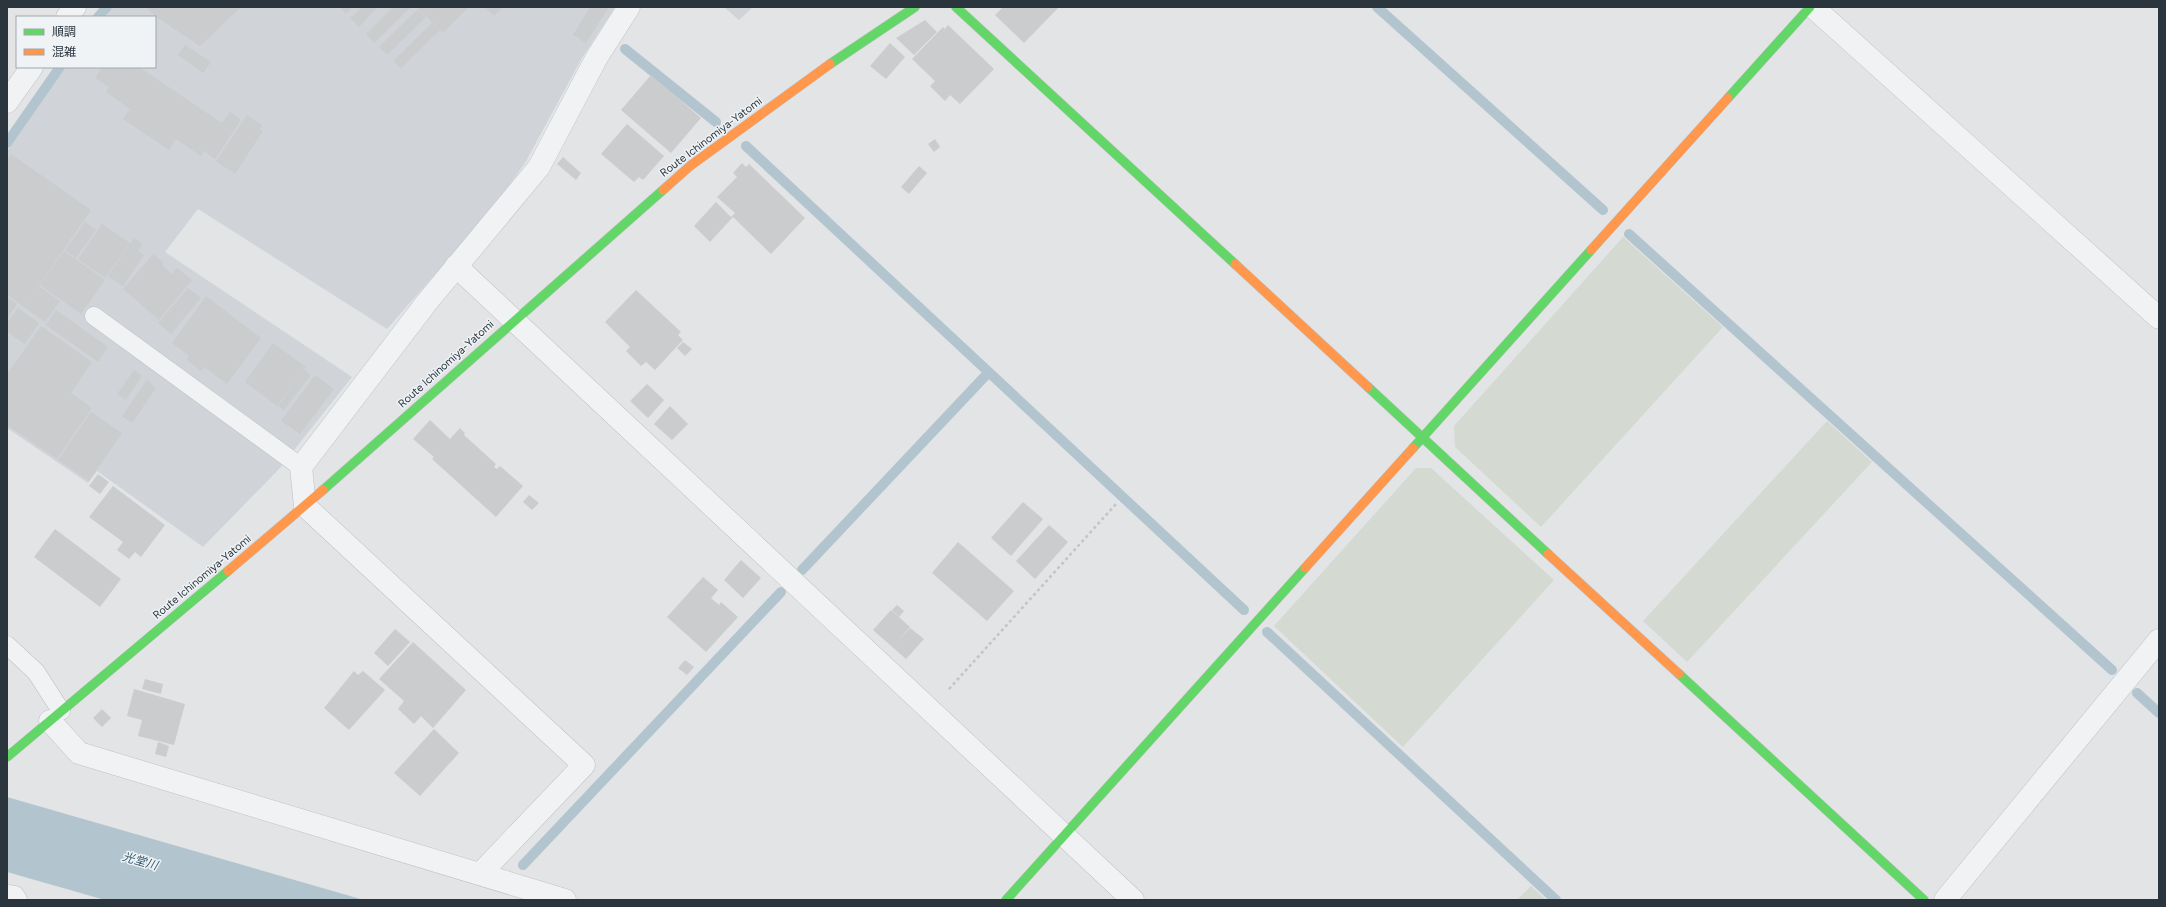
<svg xmlns="http://www.w3.org/2000/svg" width="2166" height="907" viewBox="0 0 2166 907" font-family="Figtree,'Noto Sans JP',sans-serif">
<style>
.built{fill:#d0d4d9}
.green{fill:#d4dad2}
.water{fill:#b2c5cf}
.lines{fill:none;stroke-linecap:round;stroke-linejoin:round}
.stream{stroke:#b2c5cf;stroke-width:10}
.building{fill:#caccce}
.lane-casing{stroke:#c0c2c4;stroke-width:19}
.street-casing{stroke:#c0c2c4;stroke-width:23}
.fast-casing{stroke:#c0c2c4;stroke-width:10}
.slow-casing{stroke:#c0c2c4;stroke-width:10}
.path{stroke:#c2c4c6;stroke-width:2.5;stroke-dasharray:3 3;stroke-linecap:butt}
.lane{stroke:#f0f2f3;stroke-width:18}
.street{stroke:#f0f2f3;stroke-width:22}
.fast{stroke:#63d668;stroke-width:9}
.slow{stroke:#ff974d;stroke-width:9}
.labels{text-anchor:middle;dominant-baseline:central;stroke-width:3;stroke-linejoin:round;paint-order:stroke}
.street-label{font-size:11px;fill:#2a353e;stroke:#eff3f5}
.water-label{font-size:12px;font-style:italic;fill:#375b6e;stroke:#eff3f5}
</style>
<rect width="100%" height="100%" fill="#e2e4e6"/>
<!-- built -->
<g class="built">
<path d="M113,7h502l-33,51 -57,105 -37,51 -101,115 -189,-120 -33,43 187,125 -73,92 -76,78 -106,-76 -9,12 -81,-55v-277l59,-84h89v-50h-50z"/>
<path d="M724,7h29l-14,13z"/>
</g>
<!-- green -->
<g class="green">
<path d="M1623,237l100,90 -182,200 -86,-80 -1,-21z"/>
<path d="M1827,421l45,41 -185,200 -44,-41z"/>
<path d="M1416,468h15l123,112 -151,167 -129,-121z"/>
<path d="M1531,886l15,14h-29z"/>
</g>
<!-- water -->
<path class="water" d="M7,797l357,103h-259l-98,-28z"/>
<g class="lines">
<!-- stream -->
<g class="stream">
<path d="M1377,7l226,203"/>
<path d="M98,17l9,-10"/>
<path d="M625,49l91,73"/>
<path d="M7,143l53,-76"/>
<path d="M746,146l498,464"/>
<path d="M1629,234l483,436"/>
<path d="M802,570l186,-197"/>
<path d="M1267,632l289,268"/>
<path d="M2137,693l22,20"/>
<path d="M523,865l258,-273"/>
</g>
</g>
<!-- building -->
<g class="building">
<path d="M146,7h95l-41,39 -45,-30z"/>
<path d="M340,7h13l-7,7z"/>
<path d="M362,7h16l-19,20 -9,-9z"/>
<path d="M393,7h18l-37,36 -8,-9z"/>
<path d="M417,7h52l-26,26 -3,-3 -39,38 -8,-7 39,-38 6,5z"/>
<path d="M485,7h18l-9,9z"/>
<path d="M590,7h19l-23,36 -13,-8z"/>
<path d="M1003,7h56l-35,36 -29,-28z"/>
<path d="M418,9l8,8 -39,38 -8,-8z"/>
<path d="M925,20l12,12 -23,23 -18,-17z"/>
<path d="M948,25l46,44 -34,35 -10,-9 -5,6 -15,-15 5,-5 -23,-22 31,-32 2,2z"/>
<path d="M890,43l15,14 -19,22 -16,-13z"/>
<path d="M185,45l26,17 -8,11 -25,-18z"/>
<path d="M102,67h37l83,56 8,-11 11,8 -26,39 -11,-8 -3,5 -25,-17 -7,11 -46,-31 7,-10 -24,-17 3,-5 -14,-9z"/>
<path d="M651,75l50,43 -30,35 -50,-43z"/>
<path d="M247,115l15,10 -2,4 3,2 -28,43 -19,-13z"/>
<path d="M627,124l37,32 -21,24 -4,-3 -5,5 -33,-28z"/>
<path d="M935,139l5,8 -6,5 -6,-8z"/>
<path d="M11,154l80,56 -67,97 -17,-12v-134z"/>
<path d="M563,157l18,16 -5,7 -19,-16z"/>
<path d="M742,163l4,4 3,-3 56,54 -34,36 -38,-37 -23,25 -16,-16 22,-24 15,15 4,-4 -18,-16 20,-20 -4,-4z"/>
<path d="M919,166l8,7 -18,21 -8,-7z"/>
<path d="M85,222l11,8 -20,28 -11,-8z"/>
<path d="M102,224l28,19 -25,35 -27,-19z"/>
<path d="M134,238l9,6 -5,7 6,4 -21,31 -15,-10z"/>
<path d="M64,251l41,29 -24,34 -41,-29z"/>
<path d="M153,254l10,8 -1,3 10,9 5,-6 15,12 -33,40 -36,-31z"/>
<path d="M39,286l21,15 -15,21 -21,-15z"/>
<path d="M188,288l13,10 -30,36 -13,-11z"/>
<path d="M636,290l45,42 -3,3 5,5 -28,30 -9,-8 -5,4 -15,-15 4,-4 -25,-25z"/>
<path d="M206,296l55,42 -34,46 -23,-17 -3,4 -14,-11 2,-4 -17,-13z"/>
<path d="M7,297l10,7 -10,15z"/>
<path d="M18,308l21,15 -14,21 -18,-12v-9z"/>
<path d="M56,310l52,37 -10,15 -52,-37z"/>
<path d="M41,326l51,36 -21,31 21,15 -35,51 -50,-34v-51z"/>
<path d="M683,342l9,7 -7,7 -8,-8z"/>
<path d="M273,343l33,24 -29,39 -32,-24z"/>
<path d="M134,370l8,6 -16,24 -9,-6z"/>
<path d="M304,370l7,5 -27,35 -6,-4z"/>
<path d="M315,375l19,14 -34,45 -19,-13z"/>
<path d="M147,380l9,8 -24,35 -10,-7z"/>
<path d="M647,384l17,16 -16,18 -18,-17z"/>
<path d="M670,406l18,18 -16,16 -18,-16z"/>
<path d="M91,412l31,21 -33,48 -31,-21z"/>
<path d="M430,420l20,19 10,-11 5,5 -1,2 32,29 -2,3 3,2 3,-3 23,20 -27,31 -64,-58 2,-2 -21,-18z"/>
<path d="M98,474l11,8 -9,12 -11,-8z"/>
<path d="M113,486l52,39 -24,32 -6,-5 -6,7 -12,-9 6,-8 -34,-25z"/>
<path d="M529,495l10,8 -7,7 -9,-8z"/>
<path d="M1023,502l20,17 -32,37 -20,-18z"/>
<path d="M1049,525l19,17 -33,37 -19,-18z"/>
<path d="M55,529l66,50 -21,28 -66,-50z"/>
<path d="M958,542l56,49 -27,30 -55,-48z"/>
<path d="M741,560l20,18 -18,20 -19,-18z"/>
<path d="M703,577l15,13 -7,8 8,7 2,-3 17,15 -32,35 -39,-35z"/>
<path d="M897,605l7,6 -5,6 -7,-7z"/>
<path d="M891,610l19,17 -15,17 15,-16 14,11 -18,20 -33,-29z"/>
<path d="M395,629l15,13 -22,24 -14,-13z"/>
<path d="M413,642l53,48 -33,38 -12,-12 -7,8 -16,-15 6,-8 -25,-22z"/>
<path d="M685,660l9,7 -7,8 -9,-7z"/>
<path d="M354,671l4,4 5,-4 22,19 -36,40 -25,-22z"/>
<path d="M145,679l18,5 -2,10 -19,-5z"/>
<path d="M134,689l51,15 -11,41 -36,-9 4,-16 -15,-4z"/>
<path d="M102,709l9,9 -9,9 -9,-9z"/>
<path d="M434,729l25,24 -39,43 -26,-23z"/>
<path d="M158,742l11,4 -3,11 -11,-3z"/>
</g>
<g class="lines">
<defs>
<g id="lane">
<path d="M94,316l207,151"/>
<path d="M7,645l29,27 25,39"/>
</g>
<g id="street">
<path d="M1813,7l346,311"/>
<path d="M67,17l8,-10"/>
<path d="M7,102l25,-35"/>
<path d="M456,266l677,634"/>
<path d="M50,721l29,32 486,147"/>
<path d="M480,874l104,-109 -279,-259 -4,-39 126,-165 112,-135 58,-110 32,-50"/>
<path d="M7,896l7,1 2,3"/>
<path d="M1945,900l214,-260"/>
</g>
<g id="fast">
<path d="M956,7l279,257"/>
<path d="M830,64l85,-57"/>
<path d="M1728,98l82,-91"/>
<path d="M1368,387l180,167"/>
<path d="M1413,448l178,-198"/>
<path d="M323,490l340,-300"/>
<path d="M1679,674l245,226"/>
<path d="M7,757l221,-186"/>
<path d="M1006,900l299,-332"/>
</g>
<g id="slow">
<path d="M663,190l27,-24 140,-102"/>
<path d="M1591,250l137,-152"/>
<path d="M1235,264l133,123"/>
<path d="M1548,554l131,120"/>
<path d="M1305,568l108,-120"/>
<path d="M228,571l95,-81"/>
</g>
</defs>
<!-- lane casing -->
<use href="#lane" class="lane-casing"/>
<!-- street casing -->
<use href="#street" class="street-casing"/>
<!-- fast casing -->
<use href="#fast" class="fast-casing"/>
<!-- slow casing -->
<use href="#slow" class="slow-casing"/>
<!-- path -->
<path class="path" d="M949,689l167,-185"/>
<!-- lane -->
<use href="#lane" class="lane"/>
<!-- street -->
<use href="#street" class="street"/>
<!-- fast -->
<use href="#fast" class="fast"/>
<!-- slow -->
<use href="#slow" class="slow"/>
</g>
<g class="labels">
<!-- street labels -->
<g class="street-label">
<text transform="translate(711 137) rotate(-37)">Route Ichinomiya-Yatomi</text>
<text transform="translate(446 364) rotate(-42)">Route Ichinomiya-Yatomi</text>
<text transform="translate(202 577) rotate(-40)">Route Ichinomiya-Yatomi</text>
</g>
<!-- water labels -->
<g class="water-label">
<text transform="translate(140 861) rotate(16)">光堂川</text>
</g>
</g>
<!-- border -->
<rect width="2166" height="907" fill="none" stroke="#2a353e" stroke-width="16"/>
<!-- legend -->
<rect x="16" y="16" width="140" height="52" fill="#eff3f5" stroke="#a0a7ac"/>
<rect x="24" y="29" width="20" height="6" fill="#63d668" stroke="#a0a7ac"/>
<text x="52" y="36" font-size="12" fill="#2a353e">順調</text>
<rect x="24" y="49" width="20" height="6" fill="#ff974d" stroke="#a0a7ac"/>
<text x="52" y="56" font-size="12" fill="#2a353e">混雑</text>
</svg>
